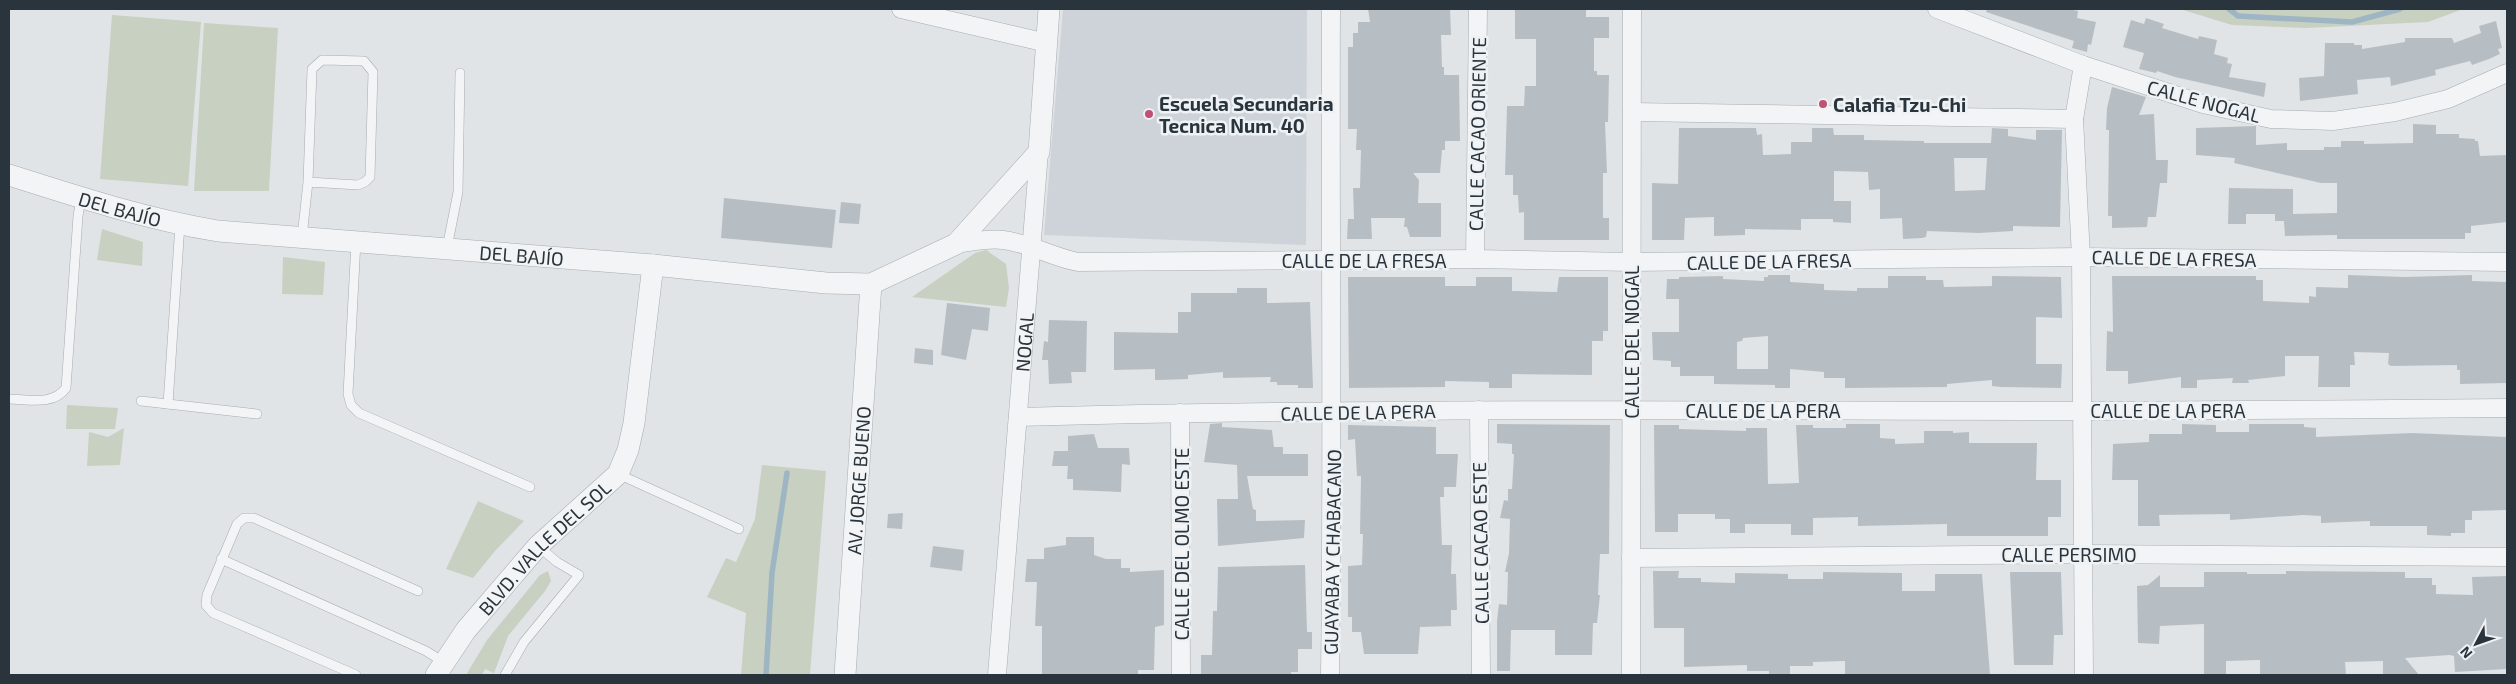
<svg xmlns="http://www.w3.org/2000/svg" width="2516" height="684" viewBox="0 0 2516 684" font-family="'Exo 2',sans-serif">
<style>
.built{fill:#ced3d9}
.green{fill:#c8d0c1}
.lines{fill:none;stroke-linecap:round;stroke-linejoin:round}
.stream{stroke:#9eb6c4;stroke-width:5.5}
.building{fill:#b7bec3;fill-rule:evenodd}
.service-casing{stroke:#a6acb1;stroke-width:10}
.minor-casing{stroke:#a6acb1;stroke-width:19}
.tertiary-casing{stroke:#a6acb1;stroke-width:22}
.service{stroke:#f2f4f6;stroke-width:9}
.minor{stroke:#f2f4f6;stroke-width:18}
.tertiary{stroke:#f2f4f6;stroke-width:21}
.poi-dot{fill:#c05173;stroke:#eff2f5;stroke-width:2}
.labels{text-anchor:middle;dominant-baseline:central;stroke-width:5;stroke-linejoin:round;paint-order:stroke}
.street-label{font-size:19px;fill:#2a343d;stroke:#eff2f5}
.poi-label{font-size:19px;font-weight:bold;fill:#2a343d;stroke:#eff2f5;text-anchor:start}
</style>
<rect width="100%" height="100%" fill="#e0e4e7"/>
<!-- built -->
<path class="built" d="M1063,9h244l-1,236 -262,-10z"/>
<!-- green -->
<g class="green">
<path d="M2180,9h283l-35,13 -122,6 -74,-3z"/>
<path d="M112,15l89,7 -13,164 -88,-7z"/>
<path d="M204,23l74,5 -9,163h-75z"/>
<path d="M102,229l41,13 -1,24 -45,-6z"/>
<path d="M986,250l20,14 3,24 -3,19 -94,-10 63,-44z"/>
<path d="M283,257l42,5 -2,33 -41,-1z"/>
<path d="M67,405l51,3 -3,21h-49z"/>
<path d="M124,428l-4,37 -33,1 2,-34 19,5z"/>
<path d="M762,465l64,6 -16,204h-69l5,-62 -39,-16 19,-39 10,4 19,-43z"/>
<path d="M478,501l46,20 -29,30 -22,27 -27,-9z"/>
<path d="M548,571l3,10 -6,10 -37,45 -14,37 -9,-4 -3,6h-16l21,-35 53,-65z"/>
</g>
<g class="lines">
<!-- stream -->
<g class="stream">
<path d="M2229,9l9,7 114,6 48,-13"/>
<path d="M766,675l6,-102 15,-100"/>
</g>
</g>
<!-- building -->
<g class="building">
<path d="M1368,9h82l1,26h-10l1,32h2v8h15l1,66h-15v9h-3l-2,23h-27l6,7 -1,23h23v34h-31l-3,-10h-3l1,-9h-34l1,21h-25l1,-20h6l-1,-31h7l1,-38h-5l1,-21h-9v-82h5v-14h5v-11h12z"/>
<path d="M1515,9h71v8h23v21h-15v33h3v4h12l-1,47h-3l2,51h-4v45h6v22h-85v-28l-5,1 -1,-18h-5v-20h-8l2,-69h17l1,-20h11v-47h-21z"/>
<path d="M1987,9h81l10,2 -1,7 19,4 -5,23 -3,-1 -1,8 -15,-4 2,-7 -88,-29z"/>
<path d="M2146,18l18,6 -2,4 36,11 1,-3 18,4 -3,14 14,4 -1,5 5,1 -3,13 37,6 -2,14 -89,-20 -18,-6 -1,2 -17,-4 5,-16 -21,-6 8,-27 13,4z"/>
<path d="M2496,21l6,27 -4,1 2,5 -11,5 -17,6 -2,-4 -35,9 1,5 -45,11 -1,-9 -33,3 1,14 -58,7 -1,-23 25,-2 1,-33h29v2h8v4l43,-7v-4h47l2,5 27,-10 -2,-7z"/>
<path d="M2112,87l34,10 -7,18 15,-1 2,46h12l-1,23h-7l-4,34h-8l-1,10 -35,1v-12h-4l1,-86h-3l1,-22z"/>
<path d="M2413,124l23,1v9h23v4l16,1v2h3l2,15 27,-1v67l-36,4v7h-6v6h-128v-4l-52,1 -1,-15h-9v-7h-29v10h-18l1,-36 64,1v25l44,-1v-30h-16l-87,-20 1,-5 -39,-3v-27l60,-2v19l31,-2v7h37v-3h17v-6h23v3l49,-1z"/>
<path d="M1679,128h77l1,7 5,-1 1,21 28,-1v-12h21v-14h21l1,7h30v5l60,1v2h67l1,-15 16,1v7l28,4v-10h26l-2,97 -47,-1v5l-34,2 -52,-2 -1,6 -4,1 -19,1 -1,-21 -22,1v-30l-11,1 -1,-18 -34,-1v30h17v22l-18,-1v-3h-32v11l-56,-1v6l-31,1v-19l-29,1 -1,22h-32v-57l26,1zM1954,158h33l-2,32 -30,1z"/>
<path d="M724,198l112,12 -4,38 -111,-10z"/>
<path d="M841,202l20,2 -2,20 -20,-1z"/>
<path d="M1768,275h22v7l34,2v6l33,1v-3h31v-12h38v4h17l1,7 48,-1v-10l69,1 1,41 -26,-1v47h26l-1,24 -60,-1 -9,-1v-6l-45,4v3l-102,1v-10h-21v-6l-34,-3v19h-15v-3l-61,-1v-8h-34v-9h-9v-6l-18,-1 -1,-28h27v-33h-13l1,-20h12v-2l44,-1v3l41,2v-4h4zM1768,336v33h-31v-27l5,-1 1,-3z"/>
<path d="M2348,275l57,2 67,-2v6l35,1v101l-47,1v-14h-3v-5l-66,1 -3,-2 1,-11 -35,-1 1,13h-5v22h-32l1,-31h-34v20l-37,4 1,3h-17l1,-5 -36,2v8h-16v-11l-53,7v-13h-22l1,-40 6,1 -1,-56h144v4h7v21l46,2v-7l7,1v-10l32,1z"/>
<path d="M1348,277h97v9h31v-9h36v14l45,1 2,-15h49v54h-5v10h-11v34l-80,-1v14h-23v-6l-44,-1v6l-96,1z"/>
<path d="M1237,288h30v15l43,-1 3,86h-15v-3h-21v-3h-7l1,-5 -48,1v-6l-35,3v4l-28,1h-5v-11l-41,1v-38l64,1v-21h13v-19h46z"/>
<path d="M947,303l43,5 -2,23 -16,-2 -6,31 -25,-5z"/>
<path d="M1049,320l38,1 -1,51h-15l1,11 -23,1 -1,-24h-6l2,-19 4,1z"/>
<path d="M915,348l18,2v15l-19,-2z"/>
<path d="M1222,423v4l50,3 2,17h9v7h25v22h-61l6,33 3,1v11l49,-1 -1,18 -86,8 -1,-47h21l-1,-34 -33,-3 6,-38z"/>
<path d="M1497,424l113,1 -1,129h-9l-2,41h2l-3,28h-4l-1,32h-37v-25h-44l-1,41h-13v-50l2,-17 8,1 1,-33h-3l4,-19 1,-34 -10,-1 4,-18 4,1v-12h4l2,-35h-2v-10l-15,-1z"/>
<path d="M1846,424h34v14l15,1v5l29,-1v-12h29v2l16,-1v11h68l-1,37h25v37h-13v19h-101v-12l-89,2v-9l-45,1v17h-22v-11h-46v9h-15v-14h-15v-5h-37v18h-23l-1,-107h25v4l67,2v-3h21l1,56 31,-1 -3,-58h17v3h33z"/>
<path d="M2182,424l34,1v7h33v-8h55v3l12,1v9l96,-4 95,4v73l-35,1v9h-7v13h-14v3l-24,-1v-9h-57v-5l-49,2v-7l-18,-1 -73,5v-6l-71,1 1,11h-22v-46h-26l1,-36 36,-2v-8h33z"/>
<path d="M1348,425l88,2v27h22l-2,33h-12v10h-4l2,48h10l-1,29h5l1,36h-6v16l-31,1 -2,27h-54l-3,-22h-9v-15h-4v-51l14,-1 1,-31h-3l1,-58h-4l-2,-37 -7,1z"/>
<path d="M1094,434l4,14h31l1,17 -8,-1 -1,28 -48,-2v-11h-6l1,-13h-16l2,-15h14v-15z"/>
<path d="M903,513l-1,16 -15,-1 1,-14z"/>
<path d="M1066,537h28v18l12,4h15v9h9v4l34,-2v55l-9,2 -1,43h-16v5h-96v-49h-7l2,-44h-12l2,-23h17v-11l22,-3z"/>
<path d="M933,546l31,4 -2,21 -32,-4z"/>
<path d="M1305,565l2,67h5v17h-14v23h-7v3h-90v-20h11l1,-44h4l1,-44z"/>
<path d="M1653,571h26l-1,7h23v4l34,1v-10l53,1v5h35v-7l79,1v18h33v-17h47l8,101h-145v-14l-32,1v4h-23v9h-21v-4h-22v-6l-63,2v-39h-30z"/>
<path d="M2286,571l119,1v6h27v7h4v9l37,1 -1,-18 35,-1v93l-52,3 -1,-16 -4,-1 -45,3 14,17h-36v-14l-38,1 1,13h-86v-15l-34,1v14h-22v-51l-44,2 -1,18 -21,-1 -1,-57 11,-1 12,-10v12h44v-15h43v2h39z"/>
<path d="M2010,572h51l2,63h-9l-1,30h-39z"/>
</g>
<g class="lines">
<defs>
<g id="service">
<path d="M302,237l6,-55 4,-113 10,-9 42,1 9,11 -3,105 -5,5 -7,3 -50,-3"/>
<path d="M356,241l-8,153 3,11 8,8 171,74"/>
<path d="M447,248l11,-56 2,-119"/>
<path d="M9,399c19,0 44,7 57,-11l12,-172 3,-18"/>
<path d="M141,401l116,13"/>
<path d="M168,404l12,-180"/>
<path d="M618,474l121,55"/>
<path d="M221,559l205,92 19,12"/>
<path d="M356,675l-143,-62 -7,-8 1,-10 30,-71 7,-6h10l164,73"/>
<path d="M505,675l19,-33 55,-67 -22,-13 -19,-16"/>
</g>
<g id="minor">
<path d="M901,9l146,34"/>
<path d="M1937,9l146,56 120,39 68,15 62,2 62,-9 53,-13 59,-26"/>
<path d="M2083,65l-9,54 7,138 3,418"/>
<path d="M1632,112l442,7"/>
<path d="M956,244c15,-2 32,-6 47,-4 26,3 49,17 75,22l397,-3 157,3 449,-5 426,5"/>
<path d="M1475,259l3,-250"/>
<path d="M1479,410l2,265"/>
<path d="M1180,413l1,262"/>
<path d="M1018,417c354,-10 709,-6 1063,-6 142,0 284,-2 426,-3"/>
<path d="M1631,558l450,-4 426,3"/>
<path id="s1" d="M997,675l42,-523"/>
<path d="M1330,675c3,-222 0,-444 1,-666"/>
<path d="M1631,675l1,-666"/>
</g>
<g id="tertiary">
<path id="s2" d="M9,175c69,22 137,44 209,56l435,34 173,18 45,1 85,-40 83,-92 10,-143"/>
<path id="s3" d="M436,675l30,-45 72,-84 80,-72 10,-24 6,-27 19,-158"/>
<path id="s4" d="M845,675l26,-391"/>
</g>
</defs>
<!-- service casing -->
<use href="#service" class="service-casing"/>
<!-- minor casing -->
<use href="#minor" class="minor-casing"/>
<!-- tertiary casing -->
<use href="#tertiary" class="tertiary-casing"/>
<!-- service -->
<use href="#service" class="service"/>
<!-- minor -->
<use href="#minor" class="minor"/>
<!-- tertiary -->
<use href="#tertiary" class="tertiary"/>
</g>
<!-- markers -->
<g class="poi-dot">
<circle cx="1823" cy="104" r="5"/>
<circle cx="1149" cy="114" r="5"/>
</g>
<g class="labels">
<!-- street labels -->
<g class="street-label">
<text transform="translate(2204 101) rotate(15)">CALLE NOGAL</text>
<text transform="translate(1477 134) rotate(-89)">CALLE CACAO ORIENTE</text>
<text stroke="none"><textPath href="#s2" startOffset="116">DEL BAJÍO</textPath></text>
<text stroke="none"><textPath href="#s2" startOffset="521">DEL BAJÍO</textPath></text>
<text transform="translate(2174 258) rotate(1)">CALLE DE LA FRESA</text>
<text x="1364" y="260">CALLE DE LA FRESA</text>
<text transform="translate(1769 261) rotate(-1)">CALLE DE LA FRESA</text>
<text stroke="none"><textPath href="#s1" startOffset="334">NOGAL</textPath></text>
<text transform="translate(1631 342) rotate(-90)">CALLE DEL NOGAL</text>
<text x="1763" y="410">CALLE DE LA PERA</text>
<text x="2168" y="410">CALLE DE LA PERA</text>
<text transform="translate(1358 412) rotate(-1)">CALLE DE LA PERA</text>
<text stroke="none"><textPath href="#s4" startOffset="195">AV. JORGE BUENO</textPath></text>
<text transform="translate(1480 543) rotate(-91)">CALLE CACAO ESTE</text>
<text transform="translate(1181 544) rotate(-90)">CALLE DEL OLMO ESTE</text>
<text stroke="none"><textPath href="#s3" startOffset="168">BLVD. VALLE DEL SOL</textPath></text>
<text transform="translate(1332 552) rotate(-89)">GUAYABA Y CHABACANO</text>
<text x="2069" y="554">CALLE PERSIMO</text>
</g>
<!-- poi labels -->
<g class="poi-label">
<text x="1159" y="103">Escuela Secundaria<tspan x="1159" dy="22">Tecnica Num. 40</tspan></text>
<text x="1833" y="104">Calafia Tzu-Chi</text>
</g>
</g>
<!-- border -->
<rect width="2516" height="684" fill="none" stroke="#2a343d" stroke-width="20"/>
<!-- north arrow -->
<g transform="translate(2476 644) rotate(229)" stroke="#eff2f5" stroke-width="4" paint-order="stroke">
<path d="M0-4L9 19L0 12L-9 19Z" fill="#2a343d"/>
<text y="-8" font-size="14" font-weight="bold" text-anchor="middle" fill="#2a343d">N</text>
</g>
</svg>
